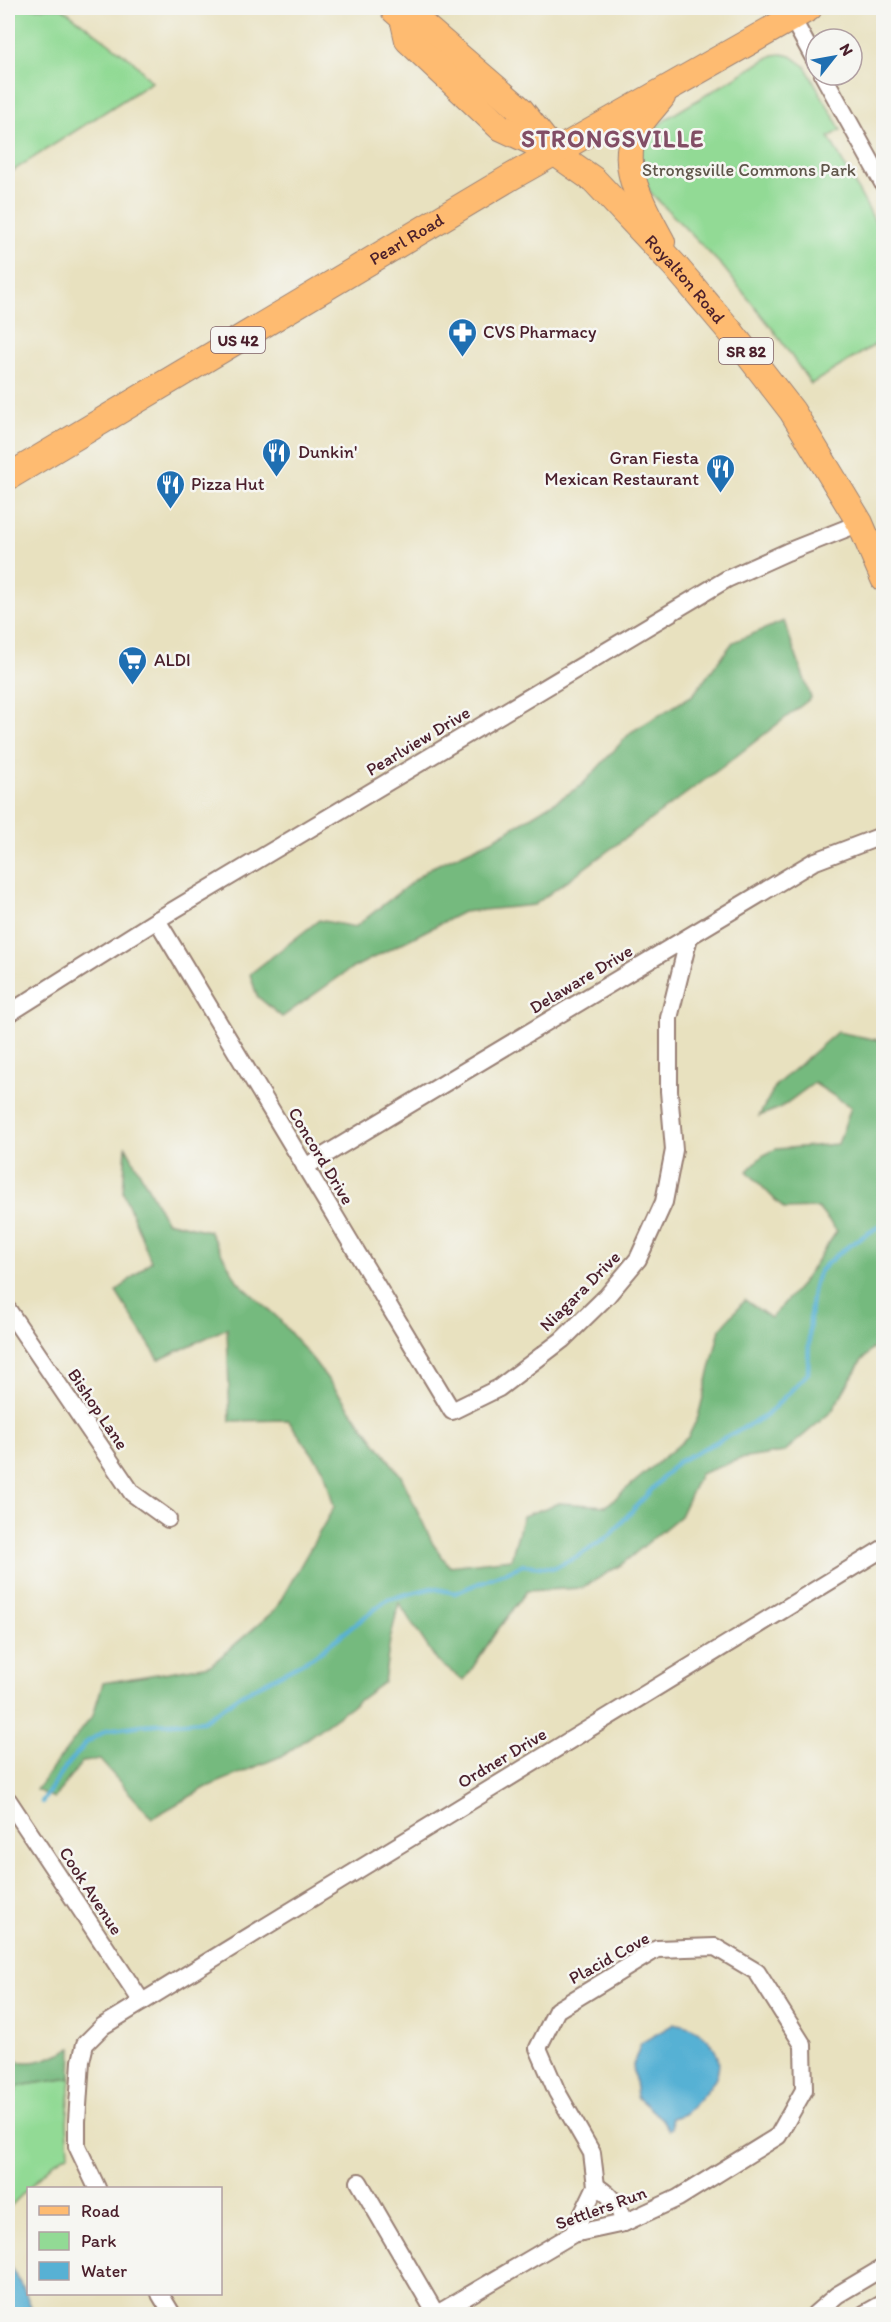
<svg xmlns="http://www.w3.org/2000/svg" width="891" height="2322" viewBox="0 0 891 2322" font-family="Itim,sans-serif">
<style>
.green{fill:#92da95;stroke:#6e7c60;stroke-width:1.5}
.forest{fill:#75ba7e;stroke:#606c54;stroke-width:1.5}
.water{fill:#57b1d4;stroke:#506880;stroke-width:1.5}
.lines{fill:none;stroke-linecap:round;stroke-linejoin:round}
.stream{stroke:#57b1d4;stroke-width:4.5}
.minor-casing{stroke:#998075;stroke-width:20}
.primary-casing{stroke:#998075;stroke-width:28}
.minor{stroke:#fff;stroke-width:16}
.primary{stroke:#febb71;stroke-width:26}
.labels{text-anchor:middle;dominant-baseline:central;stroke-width:5;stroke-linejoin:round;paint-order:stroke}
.shield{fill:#f6f6f2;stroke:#7e6067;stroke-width:1.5}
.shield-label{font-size:16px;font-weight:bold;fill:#4a1f2b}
.park-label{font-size:18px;fill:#60574b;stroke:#f6f6f2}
.street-label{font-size:18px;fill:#4a1f2b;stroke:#f6f6f2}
.poi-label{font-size:18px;fill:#4a1f2b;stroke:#f6f6f2;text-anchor:start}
.district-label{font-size:24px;font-weight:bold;letter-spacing:1.5px;fill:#824e65;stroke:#f6f6f2}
</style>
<rect width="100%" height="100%" fill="#f6f6f2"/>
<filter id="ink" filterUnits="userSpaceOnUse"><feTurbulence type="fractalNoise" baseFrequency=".0167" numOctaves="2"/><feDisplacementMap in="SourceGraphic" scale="12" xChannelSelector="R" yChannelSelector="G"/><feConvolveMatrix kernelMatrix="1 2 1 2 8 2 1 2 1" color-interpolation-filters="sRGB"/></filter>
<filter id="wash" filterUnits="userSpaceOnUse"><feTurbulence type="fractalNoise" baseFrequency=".008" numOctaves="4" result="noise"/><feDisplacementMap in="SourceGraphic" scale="24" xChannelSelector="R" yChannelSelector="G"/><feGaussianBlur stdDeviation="1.35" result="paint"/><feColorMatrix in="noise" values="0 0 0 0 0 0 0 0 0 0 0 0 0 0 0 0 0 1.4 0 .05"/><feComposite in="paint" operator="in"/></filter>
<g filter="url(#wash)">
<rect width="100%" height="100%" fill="#e8e1bf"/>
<!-- green -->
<g class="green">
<path d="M8,8h54l71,53 19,21 -144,92z"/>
<path d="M782,54l9,2 14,10 36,64 -12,7 54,99v104l-72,44 -37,-53 -51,-64 -72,-74 -15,-27 3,-22 12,-13 18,-14 104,-62z"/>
<path d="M71,2078l-4,44 2,31 -16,10 -45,46v-122z"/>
</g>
<!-- forest -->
<g class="forest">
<path d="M784,621l27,77 -90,70 -187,137 -71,7 -114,58 -67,47 -25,-21 -7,-22 69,-54 36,7 75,-59 66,-30 85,-52 50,-54 62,-37 40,-53z"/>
<path d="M837,1032l41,8 5,12 1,263 -2,23 -22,25 -28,48 -48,41 -44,7 -40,15 -20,42 -59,49 -39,23 -55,3 -31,41 -32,49 -27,-20 -38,-58 -9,37 -6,42 -100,73 -77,32 -55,31 -52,-58 -18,2 -28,36 -18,-8 57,-75 10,-32 108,-18 64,-55 59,-103 -10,-37 -36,-50 -58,1 -3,-93 -68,32 -43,-68 35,-31 -28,-69 3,-45 40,74 43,10 29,51 40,36 36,43 87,115 32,68 16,22 62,-7 12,-43 36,-13 47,3 82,-69 10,-20 22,-88 25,-29 26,18 31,-35 35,-52 -19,-23 -34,1 -37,-38 15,-15 14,-7 62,-5 13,-37 -37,-24 -34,25 -21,8 17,-31z"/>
<path d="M72,2048l-1,30 -53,8 -3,8 -7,2v-38c22,10 43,0 64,-10z"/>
</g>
<!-- water -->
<g class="water">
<path d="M674,2024c23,0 52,24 43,50 -3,10 -24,33 -33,40 -4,2 -9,3 -13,4l1,10 -3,2 -7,-11 -25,-22 -4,-32 8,-22z"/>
<path d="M8,2262l14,23 12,29h-26z"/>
</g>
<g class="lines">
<!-- stream -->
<path class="stream" d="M42,1802l22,-33 23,-27 20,-12 35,-5 61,-4 38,-26 72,-38 75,-58 44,-11 23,5 68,-28 30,3 22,-10 34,-22 67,-73 90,-47 42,-43c1,-22 0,-86 12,-102 17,-20 42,-33 64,-48"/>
</g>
</g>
<g filter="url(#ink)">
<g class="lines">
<defs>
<g id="minor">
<path d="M792,18l24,44"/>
<path d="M823,75l61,110"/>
<path d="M157,920l295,491 47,-23 63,-48 45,-44 31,-37 26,-57 10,-52 -5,-59v-73l20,-81"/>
<path d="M8,1014l149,-94 570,-341 60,-27 73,-29"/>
<path d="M305,1167l508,-305 71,-27"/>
<path d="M8,1310l124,183 36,26"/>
<path d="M8,1800l134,202"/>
<path d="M359,2182l77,132"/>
<path d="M596,2186c16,10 23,20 28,37"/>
<path d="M97,2188l-20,-42v-25l4,-60 4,-17 18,-18 781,-478"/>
<path d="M160,2294l12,20"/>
<path d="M437,2314l136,-80 51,-11 54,-25 100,-62 26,-46 -1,-45 -46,-73 -42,-25 -58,2 -100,61 -19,38 19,44 35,61 4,33 -23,48"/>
<path d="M815,2314l22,-19 47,-28"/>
<path d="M864,2314l20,-11"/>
</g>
<g id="primary">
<path d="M394,10l9,8 21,8 96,83 30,38"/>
<path id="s1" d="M403,18l5,22 92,87 54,25 40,28 81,86 55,65 62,80 68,112 24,56"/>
<path d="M662,242c-17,-32 -47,-79 -24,-115 7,-11 16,-20 24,-30"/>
<path id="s2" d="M8,477l503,-300 298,-169"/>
</g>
</defs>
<!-- minor casing -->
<use href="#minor" class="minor-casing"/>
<!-- primary casing -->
<use href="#primary" class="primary-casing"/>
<!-- minor -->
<use href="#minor" class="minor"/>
<!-- primary -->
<use href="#primary" class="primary"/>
</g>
</g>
<!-- icons -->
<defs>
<symbol id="pharmacy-pin" viewBox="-11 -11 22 30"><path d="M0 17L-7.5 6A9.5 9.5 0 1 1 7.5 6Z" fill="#1f6fb2" stroke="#f6f6f2"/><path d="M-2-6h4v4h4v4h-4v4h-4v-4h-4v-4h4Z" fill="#fff"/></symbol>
<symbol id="restaurant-pin" viewBox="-11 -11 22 30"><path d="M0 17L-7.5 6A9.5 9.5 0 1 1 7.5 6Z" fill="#1f6fb2" stroke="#f6f6f2"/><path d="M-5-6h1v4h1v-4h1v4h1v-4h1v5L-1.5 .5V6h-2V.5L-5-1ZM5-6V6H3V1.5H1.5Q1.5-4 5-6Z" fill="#fff"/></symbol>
<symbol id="supermarket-pin" viewBox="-11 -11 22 30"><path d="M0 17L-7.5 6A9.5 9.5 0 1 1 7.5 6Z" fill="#1f6fb2" stroke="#f6f6f2"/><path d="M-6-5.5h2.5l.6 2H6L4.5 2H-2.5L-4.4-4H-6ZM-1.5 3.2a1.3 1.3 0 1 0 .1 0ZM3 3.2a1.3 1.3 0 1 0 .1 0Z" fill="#fff"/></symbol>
</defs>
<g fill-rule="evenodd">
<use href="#pharmacy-pin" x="446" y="316" width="33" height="45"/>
<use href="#restaurant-pin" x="260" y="436" width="33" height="45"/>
<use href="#restaurant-pin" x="704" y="452" width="33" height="45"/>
<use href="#restaurant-pin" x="154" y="468" width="33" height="45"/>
<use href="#supermarket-pin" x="116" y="644" width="33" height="45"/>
</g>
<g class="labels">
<!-- shield labels -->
<g class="shield">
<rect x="211" y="327" width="54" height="26" rx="4.5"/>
<rect x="719" y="338" width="54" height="26" rx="4.5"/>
</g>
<g class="shield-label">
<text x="238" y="340">US 42</text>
<text x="746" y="351">SR 82</text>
</g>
<!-- park labels -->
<g class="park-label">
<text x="749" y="170">Strongsville Commons Park</text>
</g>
<!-- street labels -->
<g class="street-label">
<text stroke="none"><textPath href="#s2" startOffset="464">Pearl Road</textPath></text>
<text stroke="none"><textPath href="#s1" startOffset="392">Royalton Road</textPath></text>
<text transform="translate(418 741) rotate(-31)">Pearlview Drive</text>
<text transform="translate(581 979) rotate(-31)">Delaware Drive</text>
<text transform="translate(321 1156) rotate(59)">Concord Drive</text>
<text transform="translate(580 1291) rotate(-45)">Niagara Drive</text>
<text transform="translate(98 1409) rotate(56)">Bishop Lane</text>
<text transform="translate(502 1758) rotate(-31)">Ordner Drive</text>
<text transform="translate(91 1891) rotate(57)">Cook Avenue</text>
<text transform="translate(609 1958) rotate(-29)">Placid Cove</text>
<text transform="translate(601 2208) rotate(-20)">Settlers Run</text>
</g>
<!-- poi labels -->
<g class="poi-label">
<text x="483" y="332">CVS Pharmacy</text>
<text x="298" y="452">Dunkin'</text>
<text x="699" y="458" text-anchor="end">Gran Fiesta<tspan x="699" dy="21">Mexican Restaurant</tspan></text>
<text x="191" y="484">Pizza Hut</text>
<text x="154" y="660">ALDI</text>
</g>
<!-- district labels -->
<g class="district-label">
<text x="613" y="138">STRONGSVILLE</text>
</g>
</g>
<!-- margin -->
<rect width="891" height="2322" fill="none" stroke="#f6f6f2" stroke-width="30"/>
<!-- legend -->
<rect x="27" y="2187" width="195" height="108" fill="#f6f6f2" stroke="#b1a0a2" stroke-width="1.5"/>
<rect x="39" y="2206" width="30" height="9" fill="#febb71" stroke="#b1a0a2" stroke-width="1.5"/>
<text x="81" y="2217" font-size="18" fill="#4a1f2b">Road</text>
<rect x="39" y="2232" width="30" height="18" fill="#92da95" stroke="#b1a0a2" stroke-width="1.5"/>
<text x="81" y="2247" font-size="18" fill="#4a1f2b">Park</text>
<rect x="39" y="2262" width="30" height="18" fill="#57b1d4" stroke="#b1a0a2" stroke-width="1.5"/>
<text x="81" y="2277" font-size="18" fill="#4a1f2b">Water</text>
<!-- north arrow -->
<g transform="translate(834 57) rotate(59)"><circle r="28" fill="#f6f6f2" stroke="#b1a0a2" stroke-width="1.5"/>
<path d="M0-4.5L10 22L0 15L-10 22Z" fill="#1f6fb2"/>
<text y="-9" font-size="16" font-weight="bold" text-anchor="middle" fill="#4a1f2b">N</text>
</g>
</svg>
